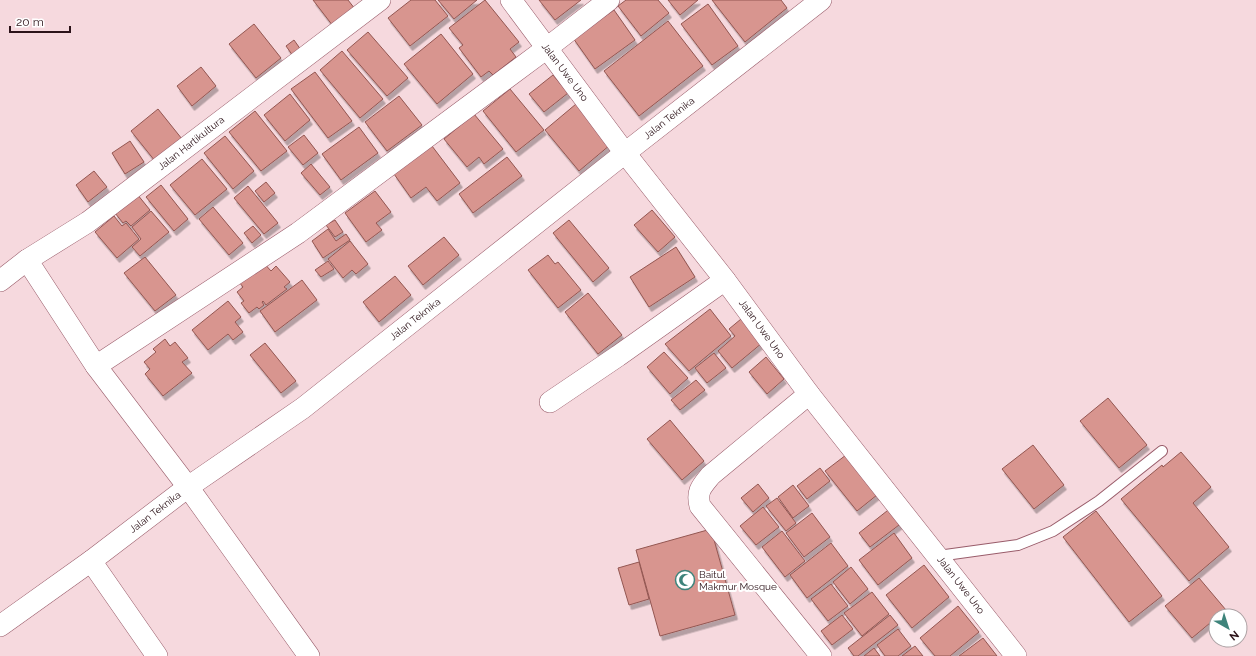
<svg xmlns="http://www.w3.org/2000/svg" width="1256" height="656" viewBox="0 0 1256 656" font-family="Raleway,sans-serif">
<style>
.building{fill:#d8958f;stroke:#935651;filter:url(#shadow)}
.lines{fill:none;stroke-linecap:round;stroke-linejoin:round}
.service-casing{stroke:#995c6a;stroke-width:12}
.minor-casing{stroke:#995c6a;stroke-width:22}
.service{stroke:#fff;stroke-width:10}
.minor{stroke:#fff;stroke-width:21}
.labels{text-anchor:middle;dominant-baseline:central;stroke-width:4;stroke-linejoin:round;paint-order:stroke}
.street-label{font-size:10px;fill:#2c1319;stroke:#fff}
.poi-label{font-size:10px;fill:#2c1319;stroke:#fff;text-anchor:start}
</style>
<defs>
<filter id="shadow"><feDropShadow dx="2.5" dy="4.5" stdDeviation="0" flood-color="#0004"/></filter>
</defs>
<rect width="100%" height="100%" fill="#f6d9de"/>
<!-- building -->
<g class="building">
<path d="M313,0h35l7,9 -22,17z"/>
<path d="M411,0h24l13,16 -38,30 -22,-28z"/>
<path d="M438,0h39l-23,19z"/>
<path d="M485,0l34,42 -9,7 6,8 -23,18 -4,-4 -8,6 -22,-29 4,-3 -14,-17z"/>
<path d="M539,0h42l-26,20z"/>
<path d="M626,0h32l11,13 -28,23 -23,-30z"/>
<path d="M668,0h30l-18,15z"/>
<path d="M712,0h69l6,8 -42,34z"/>
<path d="M708,4l30,42 -26,19 -31,-41z"/>
<path d="M614,10l21,30 -40,29 -22,-31z"/>
<path d="M668,21l35,45 -64,50 -35,-45z"/>
<path d="M254,24l27,34 -25,20 -27,-34z"/>
<path d="M368,32l40,46 -21,18 -40,-46z"/>
<path d="M441,34l32,40 -36,30 -33,-40z"/>
<path d="M294,40l7,10 -8,6 -7,-10z"/>
<path d="M342,51l41,48 -23,19 -40,-48z"/>
<path d="M201,67l15,19 -24,20 -15,-20z"/>
<path d="M315,72l37,49 -24,17 -37,-49z"/>
<path d="M553,75l15,18 -24,19 -15,-18z"/>
<path d="M510,89l34,41 -28,22 -33,-41z"/>
<path d="M290,94l20,26 -25,21 -21,-26z"/>
<path d="M399,96l23,29 -35,26 -22,-29z"/>
<path d="M576,104l34,41 -31,26 -34,-41z"/>
<path d="M158,109l24,30 -27,22 -24,-30z"/>
<path d="M255,111l32,40 -26,20 -32,-39z"/>
<path d="M474,114l29,35 -19,15 -5,-7 -12,10 -23,-28z"/>
<path d="M359,127l19,26 -37,27 -19,-26z"/>
<path d="M304,135l14,18 -15,12 -15,-18z"/>
<path d="M225,136l29,35 -21,18 -29,-36z"/>
<path d="M130,141l14,21 -19,12 -13,-21z"/>
<path d="M432,146l28,37 -23,18 -11,-14 -15,11 -17,-24z"/>
<path d="M507,157l15,19 -49,37 -14,-19z"/>
<path d="M202,159l25,30 -32,26 -25,-30z"/>
<path d="M311,164l19,23 -10,8 -19,-22z"/>
<path d="M94,171l13,16 -19,15 -12,-17z"/>
<path d="M266,182l9,11 -11,9 -9,-11z"/>
<path d="M161,185l27,34 -14,12 -28,-34z"/>
<path d="M248,186l30,37 -14,11 -30,-36z"/>
<path d="M375,191l16,21 -15,11 6,7 -16,12 -21,-29z"/>
<path d="M137,194l13,16 -19,16 -5,-5 -3,2 -8,-10z"/>
<path d="M213,207l30,36 -14,12 -30,-36z"/>
<path d="M652,210l23,27 -17,15 -24,-27z"/>
<path d="M151,211l18,21 -29,24 -8,-9 9,-8 -9,-12z"/>
<path d="M114,216l8,10 4,-3 13,16 -22,19 -22,-26z"/>
<path d="M335,220l8,12 -8,5 -9,-12z"/>
<path d="M569,220l40,48 -16,14 -40,-49z"/>
<path d="M253,226l8,9 -9,8 -8,-10z"/>
<path d="M328,229l8,12 10,-7 4,6 -27,18 -11,-17z"/>
<path d="M444,237l15,18 -36,30 -15,-19z"/>
<path d="M350,241l18,23 -12,10 -4,-4 -9,8 -15,-19z"/>
<path d="M676,247l19,30 -46,30 -19,-30z"/>
<path d="M548,255l7,9 3,-2 23,28 -23,18 -30,-38z"/>
<path d="M145,257l31,38 -21,16 -31,-38z"/>
<path d="M328,261l6,8 -13,8 -6,-7z"/>
<path d="M263,262l8,9 5,-5 14,16 -6,5 3,2 -21,16 -3,-4 -1,1 2,3 -5,4 -2,-2 -8,6 -8,-10 3,-2 -7,-9 6,-5 -4,-5z"/>
<path d="M395,276l16,19 -32,27 -16,-20z"/>
<path d="M302,280l15,20 -42,32 -15,-21z"/>
<path d="M588,293l34,42 -24,19 -33,-42z"/>
<path d="M228,301l13,16 -6,5 8,10 -10,8 -5,-6 -20,16 -16,-20z"/>
<path d="M710,309l21,27 -42,35 -24,-27z"/>
<path d="M741,319l21,24 -30,25 -14,-17 17,-15 -6,-7z"/>
<path d="M165,339l5,7 5,-4 13,16 -6,4 10,11 -29,23 -18,-22 5,-5 -6,-7 12,-10 -3,-3z"/>
<path d="M265,343l31,38 -15,12 -31,-38z"/>
<path d="M664,352l24,26 -18,16 -23,-27z"/>
<path d="M714,353l12,15 -19,15 -12,-15z"/>
<path d="M766,357l18,22 -17,15 -18,-22z"/>
<path d="M696,380l9,10 -25,20 -9,-10z"/>
<path d="M1108,398l39,47 -28,23 -39,-47z"/>
<path d="M670,420l34,41 -22,19 -35,-41z"/>
<path d="M1033,445l31,40 -30,24 -32,-40z"/>
<path d="M1181,452l30,35 -18,16 36,44 -40,34 -68,-82 41,-34 1,2z"/>
<path d="M846,455l31,40 -20,16 -32,-40z"/>
<path d="M820,468l10,13 -23,18 -10,-13z"/>
<path d="M758,484l11,14 -16,14 -12,-14z"/>
<path d="M793,485l16,21 -16,12 -15,-21z"/>
<path d="M777,498l19,25 -10,8 -20,-25z"/>
<path d="M763,507l16,20 -23,18 -16,-19z"/>
<path d="M892,507l11,15 -33,25 -11,-14z"/>
<path d="M1096,511l66,85 -33,26 -66,-85z"/>
<path d="M812,513l18,24 -26,20 -18,-24z"/>
<path d="M711,529l24,86 -75,21 -24,-86z"/>
<path d="M782,531l23,30 -20,16 -23,-30z"/>
<path d="M894,533l18,25 -34,27 -19,-25z"/>
<path d="M831,543l17,23 -41,32 -17,-23z"/>
<path d="M639,562l10,37 -20,6 -11,-37z"/>
<path d="M924,565l25,32 -37,31 -26,-33z"/>
<path d="M851,567l17,22 -18,15 -17,-22z"/>
<path d="M1199,578l27,32 -7,6h-3v2l-24,20 -27,-32z"/>
<path d="M831,584l17,22 -20,15 -17,-22z"/>
<path d="M872,592l17,22 -27,22 -18,-23z"/>
<path d="M958,606l21,26 -29,24h-15l-15,-18z"/>
<path d="M842,615l11,14 -21,16 -11,-14z"/>
<path d="M890,615l8,10 -40,31h-4l-6,-8z"/>
<path d="M898,629l13,17 -13,10h-13l-8,-11z"/>
<path d="M983,638l14,18h-38z"/>
<path d="M915,646l8,10h-21z"/>
<path d="M874,648l6,8h-16z"/>
</g>
<g class="lines">
<defs>
<path id="service" d="M938,556l80,-11 35,-14 46,-30 63,-50"/>
<g id="minor">
<path d="M511,0l114,153 100,127 84,114 207,262"/>
<path d="M27,260l69,106 92,121 121,169"/>
<path d="M0,281l27,-21 61,-38 292,-222"/>
<path d="M96,366l202,-133 249,-185 62,-48"/>
<path d="M809,394l-98,81c-9,11 -15,16 -11,31l121,150"/>
<path d="M550,402l68,-46 107,-76"/>
<path d="M91,561l66,95"/>
<path d="M0,626l91,-65 97,-74 115,-79 322,-255 196,-153"/>
</g>
</defs>
<!-- service casing -->
<use href="#service" class="service-casing"/>
<!-- minor casing -->
<use href="#minor" class="minor-casing"/>
<!-- service -->
<use href="#service" class="service"/>
<!-- minor -->
<use href="#minor" class="minor"/>
</g>
<!-- icons -->
<defs>
<symbol id="mosque-ring" viewBox="-11 -11 22 22"><circle r="9.5" fill="#fff" stroke="#3e847b" stroke-width="1.5"/><path d="M3.5-4.9A6 6 0 1 0 3.5 4.9A5 5 0 1 1 3.5-4.9Z" fill="#3e847b"/></symbol>
</defs>
<g fill-rule="evenodd">
<use href="#mosque-ring" x="674" y="569" width="22" height="22"/>
</g>
<g class="labels">
<!-- street labels -->
<g class="street-label">
<text transform="translate(565 72) rotate(53)">Jalan Uwe Uno</text>
<text transform="translate(669 118) rotate(-38)">Jalan Teknika</text>
<text transform="translate(191 143) rotate(-38)">Jalan Hartikultura</text>
<text transform="translate(415 319) rotate(-38)">Jalan Teknika</text>
<text transform="translate(762 329) rotate(54)">Jalan Uwe Uno</text>
<text transform="translate(155 512) rotate(-37)">Jalan Teknika</text>
<text transform="translate(961 585) rotate(52)">Jalan Uwe Uno</text>
</g>
<!-- poi labels -->
<g class="poi-label">
<text x="699" y="574">Baitul<tspan x="699" dy="12">Makmur Mosque</tspan></text>
</g>
</g>
<!-- north arrow -->
<g transform="translate(1228 628) rotate(141)"><circle r="19" fill="#ffffff" stroke="#aba1a3"/>
<path d="M0-3L7 15L0 10L-7 15Z" fill="#3e847b"/>
<text y="-6" font-size="11" font-weight="bold" text-anchor="middle" fill="#2c1319">N</text>
</g>
<!-- scale -->
<path d="M10 26v6h60v-6" fill="none" stroke="#2c1319" stroke-width="2"/>
<text x="16" y="26" font-size="12" fill="#2c1319" stroke="#ffffff" stroke-width="3" paint-order="stroke">20 m</text>
</svg>
